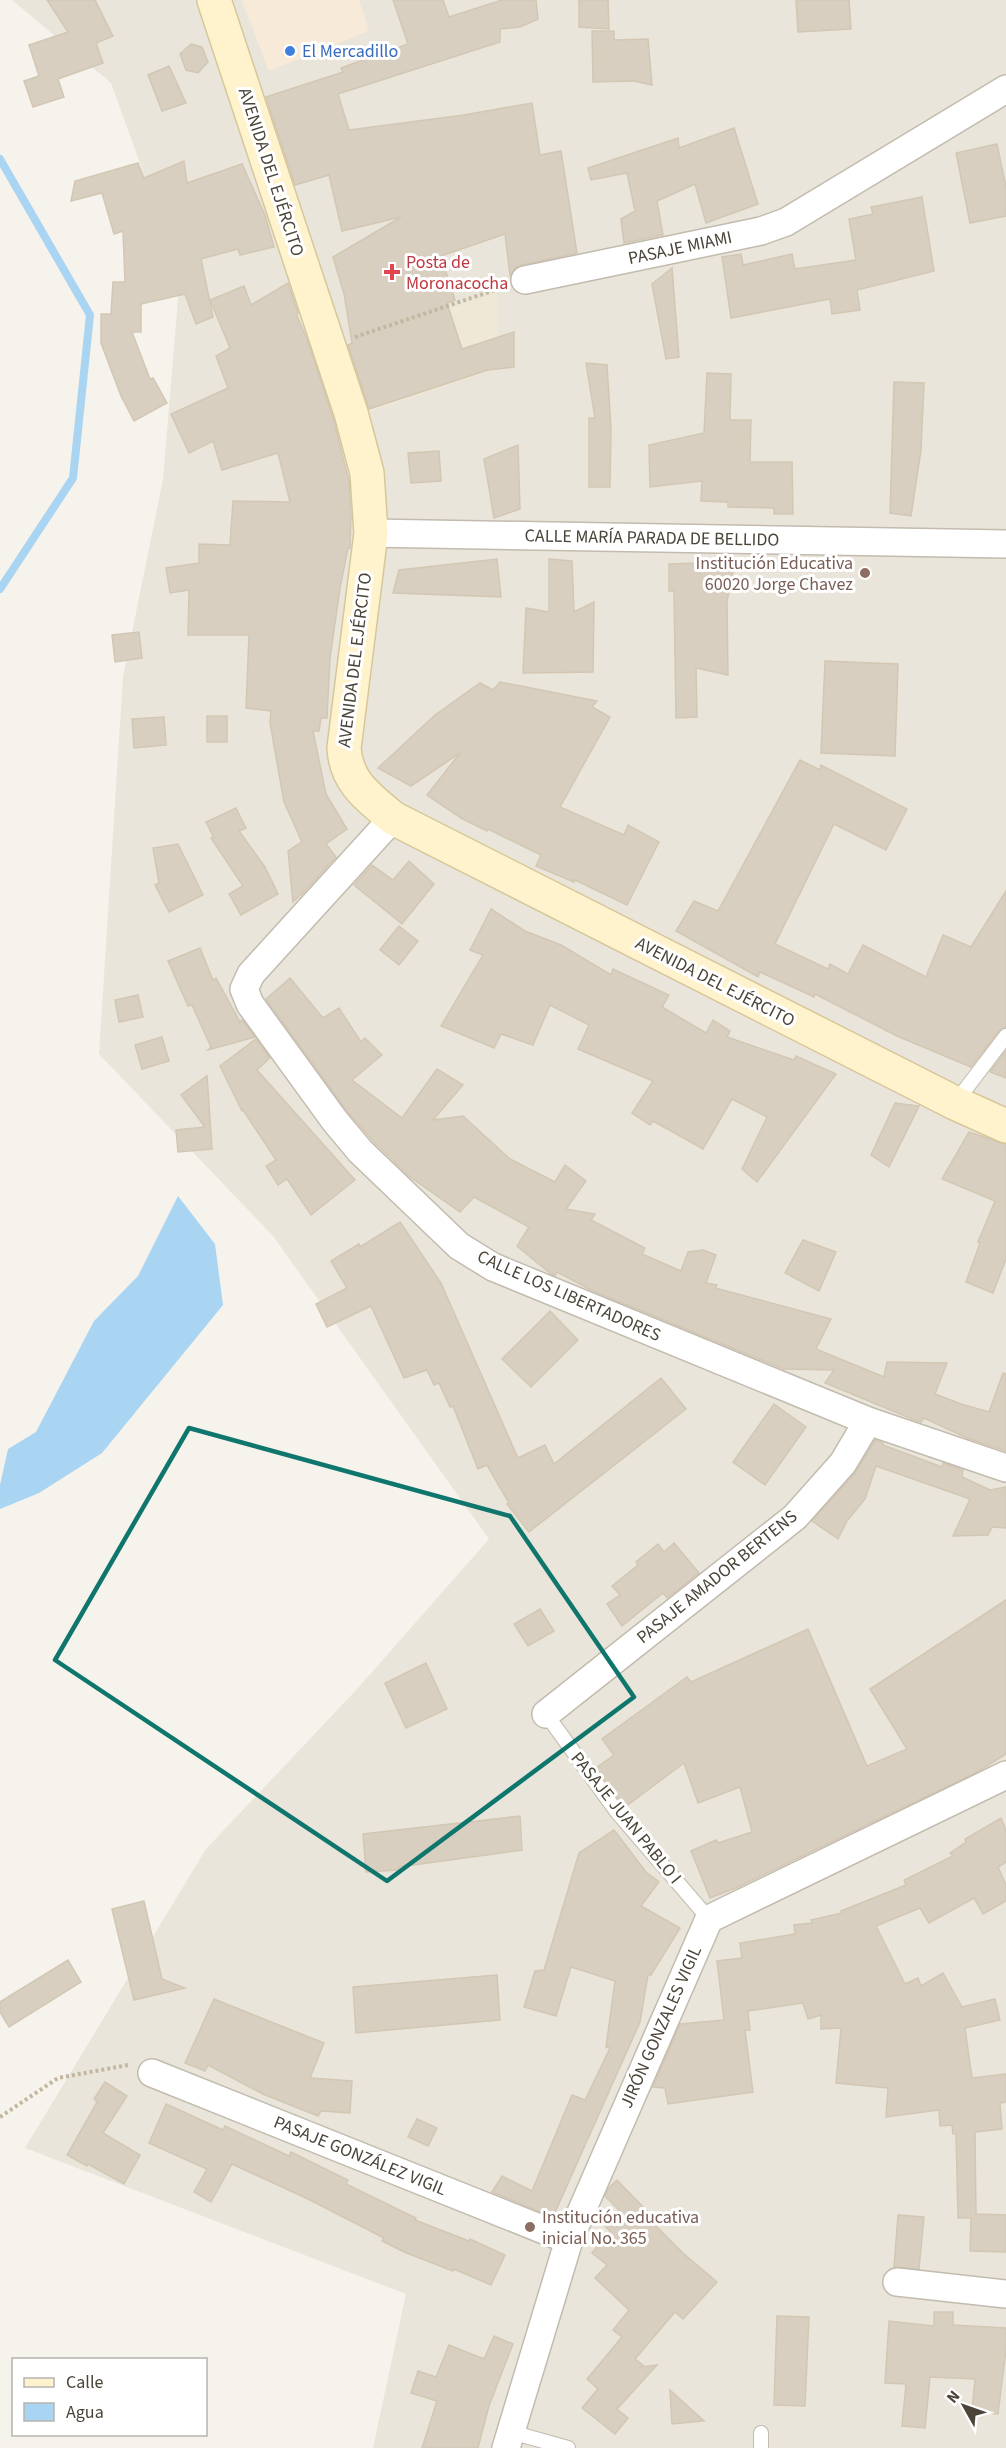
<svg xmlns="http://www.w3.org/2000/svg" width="1006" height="2448" viewBox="0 0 1006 2448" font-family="'Source Sans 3',sans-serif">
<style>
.residential{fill:#eae5da}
.commercial{fill:#f7ead8}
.education{fill:#efe8d6}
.water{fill:#a9d4f2}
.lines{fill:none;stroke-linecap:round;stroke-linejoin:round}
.stream{stroke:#a9d4f2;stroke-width:8}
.building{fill:#d8cfc1;stroke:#d3c7b4;stroke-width:1.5}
.service-casing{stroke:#c2bbae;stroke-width:16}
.minor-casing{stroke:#c2bbae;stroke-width:30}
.secondary-casing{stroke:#d6c79b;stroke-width:36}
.path{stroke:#c4b79f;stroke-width:4;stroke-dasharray:3 3;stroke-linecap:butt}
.service{stroke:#fff;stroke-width:14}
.minor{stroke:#fff;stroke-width:27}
.secondary{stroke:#fff3cd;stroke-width:33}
.marked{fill:none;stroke:#0f766e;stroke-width:4.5;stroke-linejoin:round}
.shop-dot{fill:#3f7fe0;stroke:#fff;stroke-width:2}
.health-dot{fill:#e0444e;stroke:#fff;stroke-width:2}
.education-dot{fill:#8d6e63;stroke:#fff;stroke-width:2}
.labels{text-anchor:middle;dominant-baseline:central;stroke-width:6;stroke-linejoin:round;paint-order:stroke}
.shop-label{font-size:18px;fill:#366cbe;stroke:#fff;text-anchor:start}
.street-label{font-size:18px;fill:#4b4439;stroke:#fff}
.health-label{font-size:18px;fill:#be3a42;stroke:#fff;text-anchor:start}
.education-label{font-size:18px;fill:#785e54;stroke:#fff;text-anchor:end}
</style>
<rect width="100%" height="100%" fill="#f6f3ec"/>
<!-- residential -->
<path class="residential" d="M12,0h994v2448h-633l33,-154 -381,-146 181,-299 152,-161 131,-149 -216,-303 -174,-182 24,-377 40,-198 17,-205 -69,-191z"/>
<!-- commercial -->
<path class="commercial" d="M246,0h113l10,31 -100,40 -27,-70z"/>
<!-- education -->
<path class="education" d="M497,291v78l-131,44 -25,-68z"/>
<!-- water -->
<path class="water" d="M178,1196l37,48 8,61 -121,148 -63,40 -39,16v-24l8,-36 28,-17 58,-111 44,-45z"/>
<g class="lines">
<!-- stream -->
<path class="stream" d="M0,159l90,156 -17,163 -73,111"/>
</g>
<!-- building -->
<g class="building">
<path d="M47,0h48l18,36 -17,7 7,20 -45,16 6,18 -31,10 -9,-26 15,-5 -10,-31 39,-13z"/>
<path d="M393,0h50l6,17 53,-17h34l2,19 -18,8 -20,2v13l-162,52 11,36 115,-15 68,-12 8,52 21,-4 16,102 -55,12 -7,3 -5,7 -5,-41 -64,22 14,44 -8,3 15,46 52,-17v35l-26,3 -119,39 -21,-64 4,-2 -8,-49 -11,-37 68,-40 -59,14 -13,-56 -34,10 -29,-88 77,-25 -2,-4 67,-24z"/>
<path d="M579,0h29l1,29 -30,-2z"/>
<path d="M796,0h53l2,29 -53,3z"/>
<path d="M592,31h22v9l34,-1 4,46 -18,-4 -41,1z"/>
<path d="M191,44l11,3 6,15 -10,11 -12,-3 -6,-16z"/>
<path d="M169,66l17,37 -24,8 -14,-36z"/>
<path d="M734,128l24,76 -52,19 -11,-39 -38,17 6,34 -39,8 -3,-24 14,-8 -8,-38 -36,7 -3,-12 90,-30 1,10z"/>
<path d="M997,144l9,43v29l-36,7 -14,-70z"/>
<path d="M184,161l3,22 55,-19 23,51 9,32 -34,8 -2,-6 -37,10 12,58 -17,7 -11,-30 -44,10v28h-9l18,47 3,-1 14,25 -33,18 -13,-25 -20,-53v-29h10l2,-32h12l-2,-51 -9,3 -12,-41 -31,8 4,-20 63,-18 6,15z"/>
<path d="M922,197l12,74 -77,19 3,20 -28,4 -2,-15 -99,19 -9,-61 19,-3 2,11 49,-11 3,15 61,-9 -7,-41 24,-5 -2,-7z"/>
<path d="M672,268l7,89 -13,2 -14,-75z"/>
<path d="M288,283l10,30 -2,1 11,25 26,79 16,63 2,35 -1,32h-2l-8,40 -10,70 -3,60h-6l-2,13h-6l13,63 21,35 -21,15 10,13 -34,37 -9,8 -5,-51 14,-9 -18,-40 -14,-79 1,-12 -25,-3 3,-73h-61l1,-45 -19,3 -4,-25 33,-5v-19l31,1 3,-44 57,1 -12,-49 -56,17 -9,-29 -24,12 -18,-39 57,-26 -12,-32 14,-8 -20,-48 34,-14 7,19z"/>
<path d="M586,363l21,2 4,63 -1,59h-21v-69h6z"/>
<path d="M707,373l24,1 -1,46h21l-1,42h42l1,52h-19v-6l-46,-1v-5l-27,-1 1,-20 -52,6 -1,-42 55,-12z"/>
<path d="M894,382l30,1 -3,67 -10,66 -21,-3z"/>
<path d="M518,445l2,64 -26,9 -10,-59z"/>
<path d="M439,451l2,30 -30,2 -3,-30z"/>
<path d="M497,559l4,38 -108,-4 6,-23z"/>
<path d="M549,559l23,2 2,51 20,-10 -1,70 -70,1 3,-65 23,4z"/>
<path d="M736,559l-9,42 1,74 -32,-7 1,49 -21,1 -2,-127h-5v-27l29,-1z"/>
<path d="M139,632l3,26 -27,4 -3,-27z"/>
<path d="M825,661l73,3 -3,92 -74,-3z"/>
<path d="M500,682l97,19 -5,6 18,10 -50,90 64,28 4,-10 31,17 -32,63 -52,-25 -1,2 -38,-16 5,-11 -53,-26 -1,2 -26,-13 -34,-23 33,-42 -49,33 -33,-18 57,-53 45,-32 13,7z"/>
<rect x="207" y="716" width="20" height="26"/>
<path d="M164,717l2,28 -32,3 -2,-29z"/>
<path d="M800,760l20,10 1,-5 86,44 -21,41 -52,-26 -59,120 53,25 2,-5 18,10 15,-29 63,32 17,-42 28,12 35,-56v136l-7,4 -28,36 -74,-31 -82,-42 -1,3 -54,-25 -2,5 -82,-46 18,-30 24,10z"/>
<path d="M236,808l10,20 -7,3 26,36 13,27 -37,21 -12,-21 14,-8 -32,-48h3l-8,-16z"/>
<path d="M178,844l25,51 -34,17 -14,-27 4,-2 -6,-35z"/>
<path d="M409,861l25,23 -32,40 -48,-39 18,-20 21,15z"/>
<path d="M491,909l34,22 36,14 50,30 2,-6 56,26 -7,12 44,26 7,-13 17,11 -3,6 67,23 2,-4 40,18 -79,108 -15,-13 25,-52 -35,-18 -29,50 -50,-28 -3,4 -18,-12 21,-32 -75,-32 11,-24 -39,-20 -17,40 -32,-11 -7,14 -53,-22 42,-71 -13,-5z"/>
<path d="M399,926l19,15 -19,24 -19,-15z"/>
<path d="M200,948l13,32 3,-2 24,44 2,-2 13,17 -47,13 3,-3 -19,-42 -4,1 -20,-45z"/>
<path d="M290,978l33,40 16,-10 22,34 4,-4 17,17 -30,25 50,38 35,-49 26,16 -30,35 30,-4 47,43 45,23 10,-17 21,16 -20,28 29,5 -4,6 54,28 -3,6 39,17 7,-19 15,-2 13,5 -10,28 11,2 -2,3 116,31 -15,30 68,28 3,-15 60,1 -12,31 26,10 28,8 14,-39 3,1v77l-39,-13 -43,-20 -3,4 -4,-1 -92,-38 9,-13 -50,-1 -191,-78 -36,-19 -2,4 -4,-2 -34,-28 12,-19 -55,-30 -14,15 -50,-35 -38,-37 -25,-29 -81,-112z"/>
<path d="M138,995l5,22 -24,5 -4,-22z"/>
<path d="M162,1037l7,24 -27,8 -7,-24z"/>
<path d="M256,1039l14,19 -13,12 98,110 -44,35 -24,-36 -9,6 -12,-19 10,-6 -33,-50 -1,1 -22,-45z"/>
<path d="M1006,1051v27l-16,-6z"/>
<path d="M207,1076l5,73 -34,3 -2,-22 29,-3 -24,-32z"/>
<path d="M895,1103l24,3 -30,61 -18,-12z"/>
<path d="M969,1132l37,12v115l-13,34 -27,-11 14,-39 -2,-1 17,-41 -53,-22z"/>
<path d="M400,1222l41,61 77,175 27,-13 9,19 107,-86 25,31 -157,123 -22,-28 2,-1 -22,-38 -9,4 -25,-63 -3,1 -11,-24 -5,2 -7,-15 -23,8 -33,-72 -44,21 -11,-23 31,-16 -16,-27 28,-17 1,3z"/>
<path d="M803,1240l33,12 -17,39 -34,-18z"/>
<path d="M550,1311l28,29 -47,47 -29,-28z"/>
<path d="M774,1404l32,23 -41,58 -32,-23z"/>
<path d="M875,1440l8,3v2l59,22 1,-4 20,7 -1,7 28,13 16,-3v41l-14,-1 -4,8 -35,1 17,-37 -94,-33 -11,33 -18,22 -9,18 -26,-18 43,-48z"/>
<path d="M674,1543l25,30 -32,25 -4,-5 -41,33 -15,-22 13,-9 -8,-9 26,-21 -2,-3 22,-18 6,8z"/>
<path d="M1006,1600v154l-27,17 -241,116 -28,11 -19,-47 25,-11 2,3 34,-11 -12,-45 -42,16 -14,-40 -59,44 -29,-39 18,-13 -12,-16 85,-62 4,5 117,-53 59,137 40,-17 -37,-60z"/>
<path d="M540,1609l14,22 -26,15 -14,-22z"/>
<path d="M426,1663l21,46 -41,19 -21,-45z"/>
<path d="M520,1816l2,34 -123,17v3l-33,2 -3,-38z"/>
<path d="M1001,1818l5,12v32l-8,5 8,18v16l-23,13 -9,-16 -45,25 -9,-15 -44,18 29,58 13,-6 3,8 22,-13 19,34 33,-8 5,21 -35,8 7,50 34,-4v28l-6,1 2,26 -27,3 1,82 30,1v37l-36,-1 1,-33h-13l-2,-84h-3l-1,-9 -12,1 -1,-16 -53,7 2,-29 -52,-5 5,-55 -20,1v-14l-13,4 -5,-16 -55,8 2,19h-5l8,62 -85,12 -3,-16 -12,-1 27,-63 44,-4 -7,-59 25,-3 -2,-15 55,-9 -1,-9 18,-2 -1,-3 31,-7 -1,-2 65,-26 -2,-5 49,-24 -3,-3 16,-11 -1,-3z"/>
<path d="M614,1830l32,42 13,10 -18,24 39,22 -29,47h-3l-8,47 -87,195 -61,-25 10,-16 30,15 40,-96 13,5 25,-52 -4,-1 9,-66 -44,-14 -15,49 -32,-9 11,-36 9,-1 35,-117z"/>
<path d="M144,1901l18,78 23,9 -51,12 -22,-91z"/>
<path d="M68,1960l13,22 -72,45 -9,-15v-10z"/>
<path d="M497,1975l3,45 -144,13 -3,-46z"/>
<path d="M214,1999l110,44 -14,35 42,3 -2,32 -29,-2 -3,5 -55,-22 -55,-29 -3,6 -20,-8z"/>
<path d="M105,2082l22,14 -24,37 37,22 -16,29 -36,-20 -1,2 -20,-11 30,-53 -3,-3z"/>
<path d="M166,2104l57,26 2,-4 64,30 2,-4 57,28 -2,4 70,34 -1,2 54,21 1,-2 35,16 -14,30 -37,-16 -1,2 -49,-19 -22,-11 2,-3 -76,-39 -76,-35 -21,38 -17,-10 13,-23 -58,-26z"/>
<path d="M417,2119l20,9 -9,18 -20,-9z"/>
<path d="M617,2180l30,31 -3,3 40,40 33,28 -34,37 -8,-7 -40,47 8,6 -2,2 16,-2 -40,44 11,9 -13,16 -33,-26 16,-19 -11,-10 35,-42 -9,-7 16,-20 -34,-32 12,-13 -15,-12 18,-22 -4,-4 13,-17 -14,-14 3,-7z"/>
<path d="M898,2215l26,2 -5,52 -25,-2z"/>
<path d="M934,2312h19v13l53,3v21l-8,65 -26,-3 3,-32 -45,-2 -5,51 -23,-2 4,-42 -21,-1 4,-62 45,5z"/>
<path d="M777,2316l32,1 -4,89 -31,-1z"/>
<path d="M494,2336l19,8 -24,62 -11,42h-56l15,-47 -26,-8 7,-22 18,6 13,-32 35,14z"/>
<path d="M670,2390l34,31 -32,3z"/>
</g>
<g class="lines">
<defs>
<g id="service">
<path d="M955,1103l51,-67"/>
<path d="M546,1714l71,98 92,107"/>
<path d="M511,2432l57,16"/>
<path d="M761,2433v15"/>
</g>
<g id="minor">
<path d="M525,280l236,-49 25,-9 220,-133"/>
<path d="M371,533l635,11"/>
<path d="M393,818l-142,156 -7,15 6,15 85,117 25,30 99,95 34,21 375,154 138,47"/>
<path d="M546,1714l249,-197 48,-54 25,-42"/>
<path d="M152,2073l417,167"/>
<path d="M897,2282l109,12"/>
<path d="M506,2448l63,-208 140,-321 297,-144"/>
</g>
<path id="secondary" d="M214,0l137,413 16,60 4,60 -27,215c2,34 24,49 49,70l562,285 51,23"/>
</defs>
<!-- service casing -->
<use href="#service" class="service-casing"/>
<!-- minor casing -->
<use href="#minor" class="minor-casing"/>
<!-- secondary casing -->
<use href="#secondary" class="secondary-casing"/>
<!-- path -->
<g class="path">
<path d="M355,337l146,-49"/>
<path d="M0,2117l58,-39 70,-13"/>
</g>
<!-- service -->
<use href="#service" class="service"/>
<!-- minor -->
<use href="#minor" class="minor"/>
<!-- secondary -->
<use href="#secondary" class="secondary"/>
</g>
<!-- marked area -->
<path class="marked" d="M189,1428l321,88 124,181 -247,184 -332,-221z"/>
<!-- markers -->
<circle class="shop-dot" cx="290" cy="51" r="6"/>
<path class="health-dot" d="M389 263h6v6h6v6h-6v6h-6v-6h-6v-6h6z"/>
<g class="education-dot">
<circle cx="865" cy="573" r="6"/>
<circle cx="530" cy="2227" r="6"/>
</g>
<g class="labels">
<!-- shop labels -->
<g class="shop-label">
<text x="302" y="51">El Mercadillo</text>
</g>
<!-- street labels -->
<g class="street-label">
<text transform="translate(271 172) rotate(72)">AVENIDA DEL EJÉRCITO</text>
<text transform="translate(680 248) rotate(-12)">PASAJE MIAMI</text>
<text transform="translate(652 538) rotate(1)">CALLE MARÍA PARADA DE BELLIDO</text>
<text transform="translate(355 660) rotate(-83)">AVENIDA DEL EJÉRCITO</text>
<text transform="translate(715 982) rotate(27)">AVENIDA DEL EJÉRCITO</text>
<text transform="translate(569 1296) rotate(24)">CALLE LOS LIBERTADORES</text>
<text transform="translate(717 1577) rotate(-39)">PASAJE AMADOR BERTENS</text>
<text transform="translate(626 1818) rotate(51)">PASAJE JUAN PABLO I</text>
<text transform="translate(661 2027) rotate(-66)">JIRÓN GONZALES VIGIL</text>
<text transform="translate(360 2156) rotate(22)">PASAJE GONZÁLEZ VIGIL</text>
</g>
<!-- health labels -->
<g class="health-label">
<text x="406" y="262">Posta de<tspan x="406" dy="21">Moronacocha</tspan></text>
</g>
<!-- education labels -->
<g class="education-label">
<text x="853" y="563">Institución Educativa<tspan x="853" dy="21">60020 Jorge Chavez</tspan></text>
<text x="542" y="2217" text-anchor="start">Institución educativa<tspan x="542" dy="21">inicial No. 365</tspan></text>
</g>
</g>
<!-- legend -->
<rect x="12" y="2358" width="195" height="78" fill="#ffffff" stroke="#b7b4b0" stroke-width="1.5"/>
<rect x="24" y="2378" width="30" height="9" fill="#fff3cd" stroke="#b7b4b0" stroke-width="1.5"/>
<text x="66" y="2388" font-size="18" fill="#4b4439">Calle</text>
<rect x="24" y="2403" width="30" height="18" fill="#a9d4f2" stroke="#b7b4b0" stroke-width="1.5"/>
<text x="66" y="2418" font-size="18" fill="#4b4439">Agua</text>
<!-- north arrow -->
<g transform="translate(964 2406) rotate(310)" stroke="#ffffff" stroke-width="4.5" paint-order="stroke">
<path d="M0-4.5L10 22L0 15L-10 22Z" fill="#4b4439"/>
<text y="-9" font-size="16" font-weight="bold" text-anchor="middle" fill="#4b4439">N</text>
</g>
</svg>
